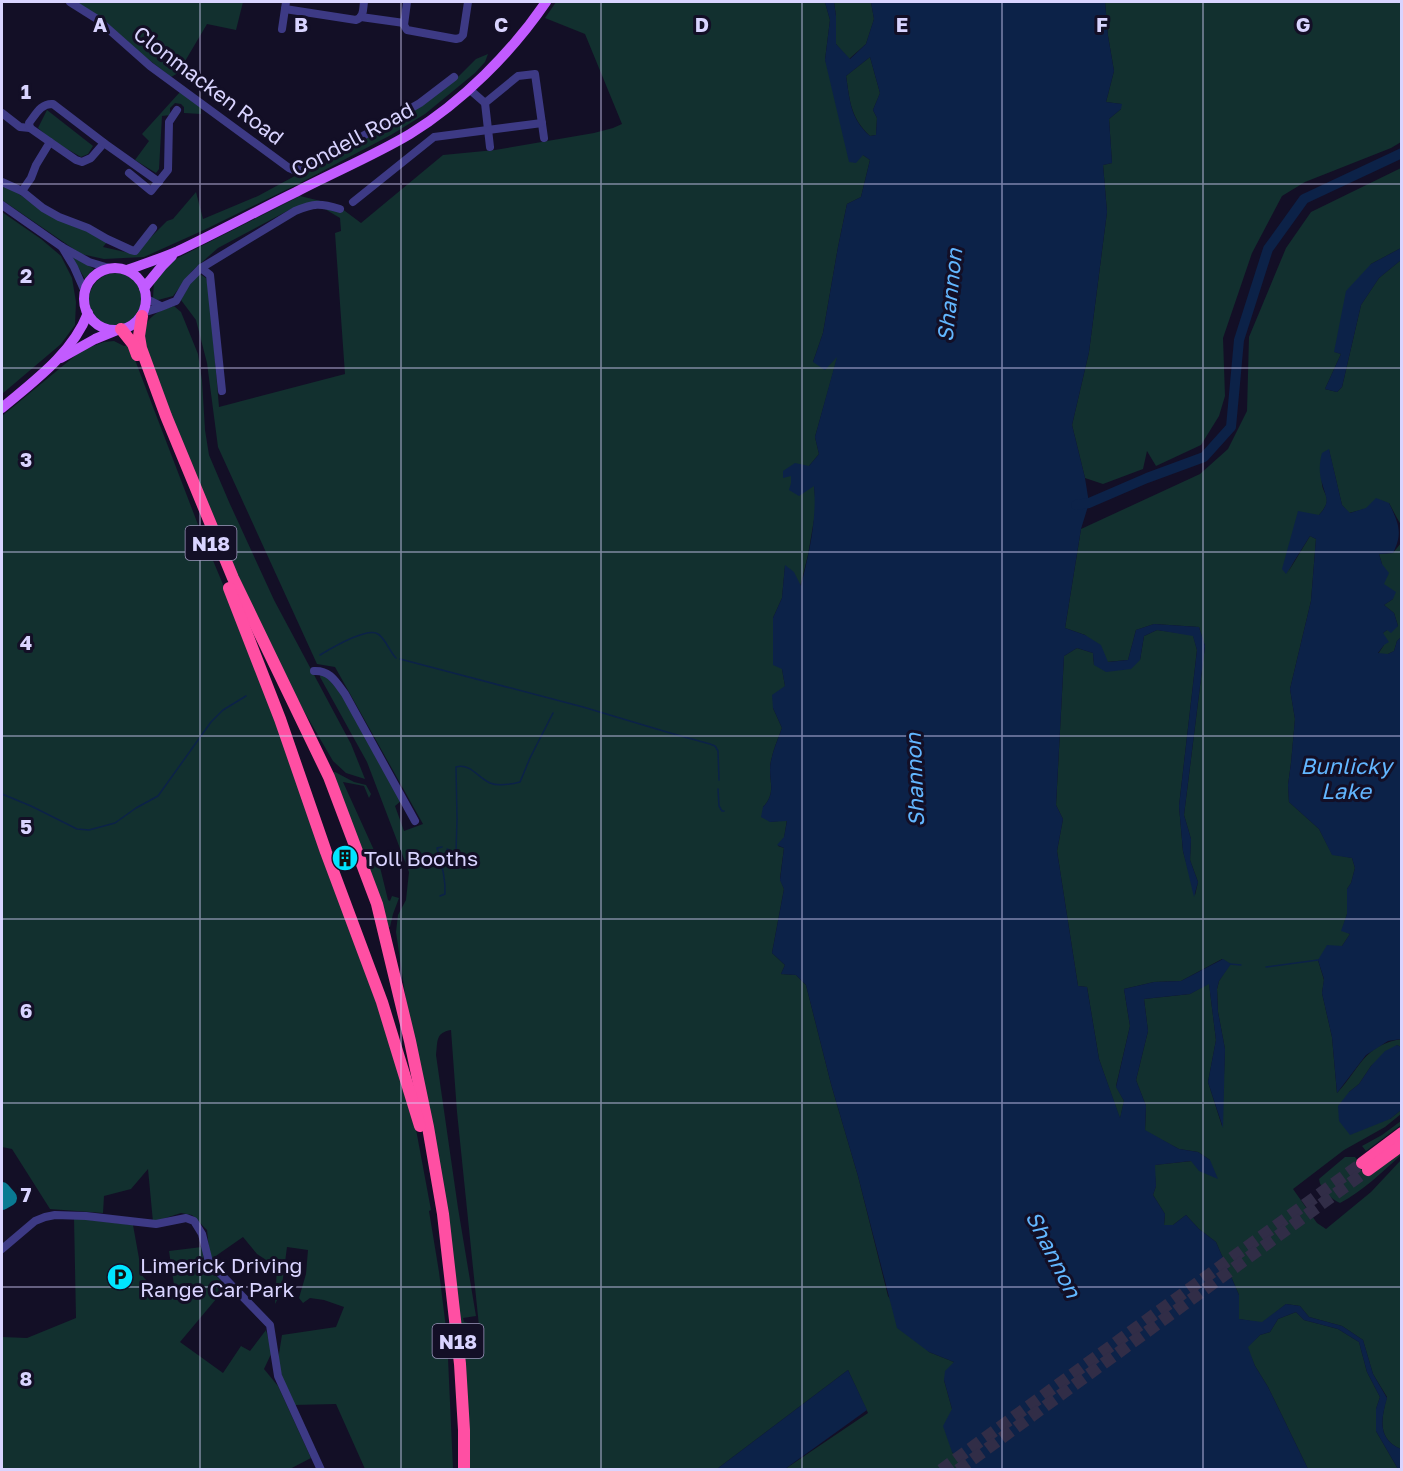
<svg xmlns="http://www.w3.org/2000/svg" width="1403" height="1471" viewBox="0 0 1403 1471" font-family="'Golos Text',sans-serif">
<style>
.green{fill:#12302f;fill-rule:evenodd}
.water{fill:#0c2248;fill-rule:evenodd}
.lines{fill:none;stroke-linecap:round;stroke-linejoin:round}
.stream{stroke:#0c2248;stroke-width:1.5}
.river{stroke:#0c2248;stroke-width:10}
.taxiway{stroke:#0a7a92;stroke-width:16}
.highway-tunnel{stroke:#312d47;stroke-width:12;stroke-dasharray:12 6;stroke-linecap:butt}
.minor{stroke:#3d3a85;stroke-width:8}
.major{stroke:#c25bff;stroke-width:10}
.highway{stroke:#ff4fa3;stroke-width:12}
.grid{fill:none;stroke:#d9d4ff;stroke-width:1.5;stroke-opacity:0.55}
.labels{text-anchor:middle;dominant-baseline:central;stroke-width:6;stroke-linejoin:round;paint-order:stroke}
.shield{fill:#130f26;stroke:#9e99be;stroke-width:1.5}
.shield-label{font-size:20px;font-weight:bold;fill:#d9d4ff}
.street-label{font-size:21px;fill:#d9d4ff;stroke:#130f26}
.poi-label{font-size:21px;fill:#d9d4ff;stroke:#130f26;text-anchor:start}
.water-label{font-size:22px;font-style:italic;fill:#62b6ff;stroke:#130f26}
.grid-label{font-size:20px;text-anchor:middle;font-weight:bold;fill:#d9d4ff;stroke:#130f26;stroke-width:6;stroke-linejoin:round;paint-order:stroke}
</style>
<rect width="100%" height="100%" fill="#130f26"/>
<!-- green -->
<g class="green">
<path d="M75,2h168l-7,28 -29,-6 -29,49 -7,4z"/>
<path d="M556,2h269l5,18 -5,40 38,95 7,5 -9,37 -14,7 -9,43 -15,86 -10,29 25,-7 -23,82 4,17 -10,12 -18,10v7l23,3 2,22 -8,47 -8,32 -15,-21 -3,32 -9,20 12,68 -12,22 9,20c-4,11 -9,22 -11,33 -4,17 7,31 -8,46l7,15 17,-2 -3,18 -6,8 6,2 -4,31 4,10 -12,64 13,12 -4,9 15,1 10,10 25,99 27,92 30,120 41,56 25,10 -10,18 8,29v43l16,17h-183l83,-56 -20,-43 -131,99h-249v-42l-72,-495 2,-17 8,-15 3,-28 -42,-110 -47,-85 1,-4 3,1 21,24 56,103 -6,5 9,25 19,-7 -88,-157 -18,-3 -99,-217 -11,-84 -11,-43 -15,-20 11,-20 8,-6 6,4 3,12 10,117 126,-33 -10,-141 6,-2 -1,-13 -27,-16 -22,7 -73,39 -26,23 -19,25 -15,4 -5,-2 1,-18 10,-15 136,-69 37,9 24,18 82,-68 52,-5 99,-17 19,-5 9,-4 -37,-90 -40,-16zM451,1030l6,82 22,214 -15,-4 -1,-4 13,-2 -18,-108 -22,-153c2,-14 -1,-22 15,-25z"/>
<path d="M834,2h37l3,17 -8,25 -17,15 -13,-15v-28z"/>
<path d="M1105,2h296v140l-10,6 -86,34 -23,14 -30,57 -29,85 2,58 -6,20 -18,29 -45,21 -9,-15 -4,18 -40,15 -18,-6 -13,-53 17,-73 18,-140 -4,-47 9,-2 -3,-44 12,-10v-5l-15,-2 8,-31 -6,-35z"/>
<path d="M488,54l-3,8 -10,11 -50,41 -34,21 -91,48 -96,47 -60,27 -40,2 -23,-5 -79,-54v-14l13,5 23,17 49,22 20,12 -4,5 31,7 33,-33 6,-2 23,-27 7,27 55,-23 46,-25 72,-46 83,-49 17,-17z"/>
<path d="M870,57l10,36 -7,17 4,8 -1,17 -6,1c-20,-19 -20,-35 -24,-60z"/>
<path d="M180,92l21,14v8l-17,-1v-6l-3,-3 -6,-1 -5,5v7l-8,1 -3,53 -3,4 -21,-13 14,-19 -7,-7z"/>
<path d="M47,110l46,36 -5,8 -7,3 -28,-16 -15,-13z"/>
<path d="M1401,168v80l-30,16 -36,88 6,2 -16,35 12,3 5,-5 19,-82 18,-27 22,-18v265l-4,-7 -8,-15 -40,10 -7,-8 -13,-55c-2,9 -6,19 -7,29 -2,16 14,17 -3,36l-32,59 23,-38 6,3 -5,62 -21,88 5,30 -4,44 -3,22 1,17 30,27 13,25 20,4 3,10 -4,15 -4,6v25l-5,16 8,4 -8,12 -24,14 6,20 -2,13 10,44 5,56c23,-24 26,-48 65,-54l-1,8 -4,-2 -26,21 -12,18 -10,8 41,27 11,-9v4l-16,13 -41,23 -51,39 24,34 9,6 45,-37 30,-32v289c-24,-10 -20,-30 -14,-52l-14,-23 -10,-34 -21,-14 -33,-9 -9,-11 -14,-2 -24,19 -23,-4v-24l-23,-53 -17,-13 -13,-14 -13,10h-9l1,-11 -12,-19 3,-9 -2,-21 38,-4 18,-1 -12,-8 -19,-3 -34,-18 1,-25 -10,-26 12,-49 -4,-32 46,-5 19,-11 7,57 -8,42 14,44 3,-77 -7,-37 -1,-23 2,-8 11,-17 -8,-5 -41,22 -27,1 -30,7 6,37 -14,60 8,15 -4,18 -21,-60 -12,-72 -9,-1 -21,-135 6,-32 -7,-14 8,-149 13,-8 16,5 1,12 46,-5 4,-24 13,-6 36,5 4,15 -18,156 4,45 12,44 3,-13 -8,-22 1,-21 -7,-24 21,-169 -6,-19 -45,-3 -18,6 -8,30 -21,2 -22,-27 -20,-7 16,-99 119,-55 28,-25 19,-38 2,-74 37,-89 25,-36z"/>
<path d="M2,212l39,27 20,17 11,22 4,24 -1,23 -14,19 -59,50z"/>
<path d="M71,255l23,14 -9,10z"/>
<circle cx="116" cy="300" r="27"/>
<path d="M174,306l7,6 17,42 4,26 3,50 4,25 20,47 45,98 77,144 14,35 -19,-6 -13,-12 -52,-89 -80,-177 -58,-156c1,-21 12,-27 31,-33z"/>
<path d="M114,341l10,5 5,-1 3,7 65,170 52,125 161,450 21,113 -2,1 10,61 8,64 6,133h-88l-29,-65 -43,1 -11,-28 -4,-17 4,-25 54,-8 8,-20 -20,-7 -14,-2 -7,5 -4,-5 7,-24 2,-24 -21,-3 -6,46 -6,11 2,-37 -20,-13 -14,-17 -33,23 -3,-30 -15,-15 -11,-2 -28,9 -5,-53 -17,20 -27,7 -1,17 -53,-4 -38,-60 -10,-2v-731l80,-66 22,-8z"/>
<path d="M1401,543v94l-4,4 -3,10 -6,3h-10l6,-9 -1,-12 4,-3 11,-4 -4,-13 -10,-8 9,-6 -10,-15 -1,-20 -3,-10 14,-1z"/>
<path d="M335,772l19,10 12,3 5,9 -2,4 -5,-12 -21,-4 35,77 10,41 2,1 2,-5 7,2 -6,16 -3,13h-3l-57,-154z"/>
<path d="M1401,1121v4l-35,26 -4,-5 20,-11z"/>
<path d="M1401,1150v5c-19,17 -38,36 -61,48 -9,-4 -20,-14 -21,-24l26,-22h10l13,17z"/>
<path d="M74,1218l59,7 9,50c7,12 19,9 32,10l-5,-34 33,-4 2,18 23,21 -47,56 43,31 18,-27 9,5 16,-21 6,22 -8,17 14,17 33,72 -23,12h-286v-133l25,1 49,-20z"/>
<path d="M1296,1312l8,8 34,9 21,13 8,30 13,25 -4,12v22l22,38h-90l-40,-82 -13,-21 -8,-19 13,-12 10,-3 8,-13z"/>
</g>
<!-- water -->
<g class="water">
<path d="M825,2h9l2,14v28l14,15 16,-15 8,-25 -3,-17h234l3,34 6,35 -8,31 16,2 -1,5 -12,10 3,44 -9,2 4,47 -18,140 -17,73 13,53 4,25 -8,26 -16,99 20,7 16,10 7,17 20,-2 8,-30 18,-6 45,3 6,19 -21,169 7,24 -1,21 8,22 -4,15 -11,-46 -4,-45 18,-156 -4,-14 -36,-6 -13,6 -4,24 -9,9 -25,3 -12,-7 -1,-12 -16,-5 -13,8 -8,149 7,14 -6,32 21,135 9,1 12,72 21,59 4,-17 -8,-14 14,-61 -6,-37 30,-7 27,-1 42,-22 8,5 -12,17 -2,8 1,23 7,37 -2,79 -15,-46 8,-42 -7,-56 -19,10 -46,5 4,32 -12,49 10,26 -1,24 34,19 19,3 12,8 8,19 -19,-8 -8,-10 -36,4 1,21 -3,9 12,19 -1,11h9l13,-10 13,14 17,13 23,53v24l23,3 24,-18 14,2 9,11 33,9 21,14 10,34 14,24c-6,21 -10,41 14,51v20h-3l-22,-38v-22l4,-12 -13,-25 -8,-30 -21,-13 -34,-9 -8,-8 -18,7 -8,13 -10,3 -12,12 7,19 13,21 40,82h-340l-16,-17 -9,-26 9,-17 -8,-29 1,-9 9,-9 -25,-10 -32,-24 -39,-152 -27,-92 -25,-99 -10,-10 -15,-1 4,-9 -13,-12 12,-64 -4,-9 4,-32 -7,-3 7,-8 3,-16 -17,1 -9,-5 2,-10c15,-15 4,-29 8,-46 2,-11 7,-22 11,-33l-9,-20 -1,-13 13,-9 -3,-17 -9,-4v-47l9,-20 3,-33 9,7 7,14c8,-33 16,-66 13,-100l-15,10 -10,-6 2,-7v-7l-8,2v-7l12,-8 14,3 10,-12 -4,-17 22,-80 -12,13 -12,-8 10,-29 15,-86 9,-43 14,-7 9,-37 -7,-5 -7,8 -7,-1 -24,-102 5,-40zM870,57l10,36 -7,17 4,8 -1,17 -6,1c-20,-18 -20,-35 -24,-60z"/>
<path d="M1401,248v12l-22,18 -18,27 -19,82 -5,5 -12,-3 16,-35 -7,-2 12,-61 25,-27z"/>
<path d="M1329,449l13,56 8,8 16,-5 10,-10 13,5c10,21 14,30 4,50l-14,1 3,10 7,9 -5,11 12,8 -3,7 -9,6 10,8 4,13 -7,7 -4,-3 -4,3 6,9 -5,3 -6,8 10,1 6,-3 3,-10 4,-4v402l-13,2 -22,14 -29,38 -5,-56 -10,-44 2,-14 -6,-19 9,-15 15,1 8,-12 -9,-3 6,-17v-25l4,-6 4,-15 -3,-10 -20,-3 -13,-26 -30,-27 -1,-17 3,-22 4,-44 -5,-30 21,-88 5,-62 -6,-3 -24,38 -4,-5 16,-58 21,4c12,-13 7,-17 3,-32 -3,-9 -3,-20 0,-30z"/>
<path d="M1397,1045l4,2v63l-11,9 -40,16 -11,-14 -1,-15 11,-14 10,-8 12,-18 14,-15z"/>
<path d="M848,1370l19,40 -82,59h-68z"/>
</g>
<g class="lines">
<!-- stream -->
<g class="stream">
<path d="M320,655c10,-6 47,-28 58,-21 7,4 12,18 18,24"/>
<path d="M400,659l183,48 87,26 40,11 5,2 3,5 1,29"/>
<path d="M718,789l1,17 3,5h2"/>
<path d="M2,794l29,12 46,23 12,1 26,-7 21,-15 22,-12 53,-74 12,-12 23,-14"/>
<path d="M447,849l6,3h3l1,-33 -1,-52c15,-4 22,11 34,16 9,4 22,1 30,-1l10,-24 23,-45"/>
<path d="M440,896l5,-2c1,-16 -4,-31 -8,-46l5,-1"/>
<path d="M1230,964l11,1"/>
<path d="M1266,967l52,-7"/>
</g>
<!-- river -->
<path class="river" d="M1076,505l13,-2 58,-25 57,-21 27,-30 8,-87 29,-91 36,-50 98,-46"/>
<!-- taxiway -->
<path class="taxiway" d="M2,1190l7,8 -7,4"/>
<!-- highway-tunnel -->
<g class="highway-tunnel">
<path d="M941,1470l421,-307"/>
<path d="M958,1470l410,-300"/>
</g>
<!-- minor -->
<g class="minor">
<path d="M70,2l27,17 53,47 139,102 7,3 53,-27 71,-41 34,-26"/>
<path d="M407,2l-3,23 3,5 49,9 4,-1 3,-3 5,-33"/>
<path d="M285,9l71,11c8,-3 7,-11 8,-18"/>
<path d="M361,17l43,6"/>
<path d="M282,29l4,-27"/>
<path d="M469,89l16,14"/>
<path d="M2,113l18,14 10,1"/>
<path d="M50,142l26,18 6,2 9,-4 13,-15"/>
<path d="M490,147l-5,-44 33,-27 17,-2 9,64"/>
<path d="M129,173l22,18 17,-21 1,-48 8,-12"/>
<path d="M2,182l20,9 21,17 16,9 29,11 19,11 24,11 4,1 18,-23"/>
<path d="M22,191l9,-13 5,-13 14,-23 -20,-14 -1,-5c7,-9 12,-20 24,-19l51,39 55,39"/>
<path d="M353,202l81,-65 108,-14"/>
<path d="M2,205l60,42 27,15 20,6"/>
<path d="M62,247l12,20 11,25"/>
<path d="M201,268l9,7 12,116"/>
<path d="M147,299l14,7"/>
<path d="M144,312c12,-2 21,-7 32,-11l11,-19 14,-14 94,-57c19,-8 25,-8 45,-2"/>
<path d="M314,671c16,-1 22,11 31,23l70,127"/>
<path d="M2,1249l33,-28 10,-4 10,-2 31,1 70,8 30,-6 8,3 8,13 7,28 61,63 8,51 43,94"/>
</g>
<!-- major -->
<g class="major">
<circle cx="115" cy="299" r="31"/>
<path d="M127,270c17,-6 35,-12 51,-19 40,-19 79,-40 118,-59 38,-20 77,-36 114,-58 52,-32 102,-82 136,-132"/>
<path d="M144,288l18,-22 10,-10"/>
<path d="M61,358l34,-19 22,-9"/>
<path d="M2,408c32,-27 70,-54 86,-95"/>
</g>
<!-- highway -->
<g class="highway">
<path d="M142,316l-3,20 2,12 25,68 67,162 96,199 48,127 33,137 18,86 15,87 17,150 4,66v40"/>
<path d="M121,329l12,15 4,11"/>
<path d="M229,588l51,131 46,133 56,150 38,124"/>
<path d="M1362,1163l40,-30"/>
<path d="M1368,1170l34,-25"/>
</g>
</g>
<!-- grid -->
<path class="grid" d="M200,2v1468M401,2v1468M601,2v1468M802,2v1468M1002,2v1468M1203,2v1468M2,184h1400M2,368h1400M2,552h1400M2,736h1400M2,919h1400M2,1103h1400M2,1287h1400"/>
<!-- icons -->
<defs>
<symbol id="building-disc" viewBox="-11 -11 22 22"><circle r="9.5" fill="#00e5ff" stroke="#130f26"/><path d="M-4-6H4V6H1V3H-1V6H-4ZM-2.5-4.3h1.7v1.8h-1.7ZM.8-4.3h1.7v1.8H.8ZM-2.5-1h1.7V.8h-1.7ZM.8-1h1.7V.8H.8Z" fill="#111"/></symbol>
<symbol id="parking-disc" viewBox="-11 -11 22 22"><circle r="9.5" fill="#00e5ff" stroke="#130f26"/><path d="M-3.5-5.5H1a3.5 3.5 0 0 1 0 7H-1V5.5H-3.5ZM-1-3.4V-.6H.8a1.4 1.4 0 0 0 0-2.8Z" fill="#111"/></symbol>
</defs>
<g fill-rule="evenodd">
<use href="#building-disc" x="330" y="843" width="30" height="30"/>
<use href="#parking-disc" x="105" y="1262" width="30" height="30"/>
</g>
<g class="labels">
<!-- shield labels -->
<g class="shield">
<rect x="185.5" y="526" width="51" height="34" rx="4.5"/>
<rect x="432.5" y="1324" width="51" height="34" rx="4.5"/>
</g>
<g class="shield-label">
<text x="211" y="543">N18</text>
<text x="458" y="1341">N18</text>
</g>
<!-- street labels -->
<g class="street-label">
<text transform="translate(209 85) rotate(37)">Clonmacken Road</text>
<text transform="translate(352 139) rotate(-28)">Condell Road</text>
</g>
<!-- poi labels -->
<g class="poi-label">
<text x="364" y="858">Toll Booths</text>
<text x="140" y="1265">Limerick Driving<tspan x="140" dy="24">Range Car Park</tspan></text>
</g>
<!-- water labels -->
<g class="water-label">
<text transform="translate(949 295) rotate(-84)">Shannon</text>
<text x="1346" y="765">Bunlicky<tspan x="1346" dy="25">Lake</tspan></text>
<text transform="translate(914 780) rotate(-92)">Shannon</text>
<text transform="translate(1054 1254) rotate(63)">Shannon</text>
</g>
</g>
<g class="grid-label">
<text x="100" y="32">A</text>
<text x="301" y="32">B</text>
<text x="501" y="32">C</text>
<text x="702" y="32">D</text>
<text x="902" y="32">E</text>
<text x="1102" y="32">F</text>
<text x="1303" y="32">G</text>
<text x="26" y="99">1</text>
<text x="26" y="283">2</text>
<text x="26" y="467">3</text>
<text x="26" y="650">4</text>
<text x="26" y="834">5</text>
<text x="26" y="1018">6</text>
<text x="26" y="1202">7</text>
<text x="26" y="1386">8</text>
</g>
<!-- border -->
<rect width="1403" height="1471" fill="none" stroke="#d9d4ff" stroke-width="6"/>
</svg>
